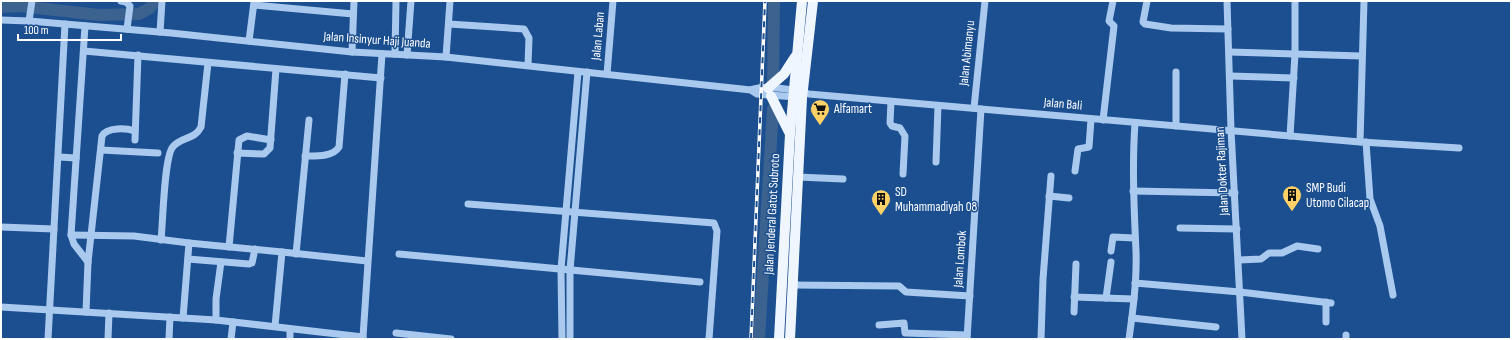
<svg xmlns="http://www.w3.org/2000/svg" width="1512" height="340" viewBox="0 0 1512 340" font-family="'Sofia Sans Condensed',sans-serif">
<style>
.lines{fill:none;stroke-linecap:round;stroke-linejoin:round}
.river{stroke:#3c6290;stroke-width:12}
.minor{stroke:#a9c9ee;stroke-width:7}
.major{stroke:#f0f6ff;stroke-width:10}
.rail-casing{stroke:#fff;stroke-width:3.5}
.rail{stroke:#1b4f8f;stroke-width:2;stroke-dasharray:6;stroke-linecap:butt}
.labels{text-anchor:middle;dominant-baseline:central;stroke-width:3;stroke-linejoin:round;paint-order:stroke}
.street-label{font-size:13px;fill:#fff;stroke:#1b4f8f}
.poi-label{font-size:13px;fill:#fff;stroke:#1b4f8f;text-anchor:start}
</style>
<rect width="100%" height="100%" fill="#1b4f8f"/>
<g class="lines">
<!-- river -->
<g class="river">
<path d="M1,7l19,-1 79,9 40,-1 11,-6 5,-7"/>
<path d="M773,83l1,-82"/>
<path d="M759,339l14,-230"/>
</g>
<!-- minor -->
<g class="minor">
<path d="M121,1l5,1 4,4 -3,23"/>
<path d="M1147,1l-4,21 2,2 26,4 57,1"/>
<path d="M1227,1l4,129 11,209"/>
<path d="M254,5l99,9"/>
<path d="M1,20l28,1 142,12 181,19 94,5 305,33c11,-6 47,0 58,4l551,48 4,-141"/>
<path d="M29,21l3,-20"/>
<path d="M449,24l75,5 5,9 -1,27"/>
<path d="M85,26l-14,209 3,9 14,18"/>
<path d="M160,32l2,-31"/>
<path d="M249,41l5,-39"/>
<path d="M84,51l297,27"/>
<path d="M352,52l2,-51"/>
<path d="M1229,52l132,4"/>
<path d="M395,54l1,-53"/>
<path d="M407,55l4,-54"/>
<path d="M446,57l4,-56"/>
<path d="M607,74l6,-73"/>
<path d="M1230,76l64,2"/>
<path d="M751,90l6,4 39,3"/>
<path d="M891,102l-1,21 2,3 8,2 5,8 -2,38"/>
<path d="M974,108l11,-107"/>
<path d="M1103,120l11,-94 -5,-5 4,-20"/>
<path d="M1176,126v-54"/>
<path d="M1290,136l5,-82v-53"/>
<path d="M135,140l3,-85"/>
<path d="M1361,142l98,6"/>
<path d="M1366,142l4,57 10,27 13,69"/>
<path d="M101,150l57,3"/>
<path d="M237,153l27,1 6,-6 6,-79"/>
<path d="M305,156c11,0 28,1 34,-9l6,-73"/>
<path d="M59,157l17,1"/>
<path d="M936,162l2,-56"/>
<path d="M1075,171l3,-22 11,-2 2,-28"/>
<path d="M798,177l45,2"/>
<path d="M1133,191l102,2"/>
<path d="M1049,196l20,2"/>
<path d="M468,204l246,19 3,8 -8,108"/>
<path d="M1,227l53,2"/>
<path d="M1180,228l57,1"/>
<path d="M71,235l63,1 55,7 -6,75"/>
<path d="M161,240c2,-19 3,-79 11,-92 8,-12 22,-7 29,-21l7,-64"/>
<path d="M189,243l93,9 -7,74"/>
<path d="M229,247l10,-107 8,-4 24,4"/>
<path d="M1111,251l2,-14 21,1"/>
<path d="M282,252l85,9"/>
<path d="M296,254l13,-134"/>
<path d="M399,254l301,28"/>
<path d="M188,259l61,5 3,-1 3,-14"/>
<path d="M1239,260l22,-1 8,-6h13l15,-7 21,3"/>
<path d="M1135,283l105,9 91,11"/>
<path d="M793,285l106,1 7,6 64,4"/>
<path d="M1074,297l60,2"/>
<path d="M1106,298l5,-36"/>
<path d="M1326,302v20"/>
<path d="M1,307l215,13 147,17v2"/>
<path d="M86,312l2,-50 14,-126c5,-9 24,-8 33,-5"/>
<path d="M1074,312l2,-48"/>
<path d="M1132,318l84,9"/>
<path d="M216,320v-21l5,-37"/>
<path d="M879,325l25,-2 1,10 62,2"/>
<path d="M396,333l55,6"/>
<path d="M1346,335v4"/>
<path d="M363,337l19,-283"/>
<path d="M48,339l17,-315"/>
<path d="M108,339l1,-26"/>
<path d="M169,339l1,-22"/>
<path d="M231,339l2,-17"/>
<path d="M290,339v-9"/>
<path d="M562,339l-1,-70 17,-197"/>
<path d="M570,339v-69l17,-198"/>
<path d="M967,339l14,-230"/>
<path d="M1041,339l2,-60 8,-103"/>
<path d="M1129,339c4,-29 8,-59 7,-88 -2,-43 -4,-85 -1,-128"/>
</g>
<!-- major -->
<g class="major">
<path d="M768,88l16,-14 11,-17"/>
<path d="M771,96l18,36"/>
<path d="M779,339l11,-205 12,-133"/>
<path d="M790,339l12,-241 11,-97"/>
</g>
<defs>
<path id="rail" d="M751,339l14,-338"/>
</defs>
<!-- rail casing -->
<use href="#rail" class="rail-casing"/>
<!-- rail -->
<use href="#rail" class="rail"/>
</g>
<!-- icons -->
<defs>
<symbol id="supermarket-pin" viewBox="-11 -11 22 30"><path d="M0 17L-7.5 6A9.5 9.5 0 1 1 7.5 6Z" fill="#ffd166" stroke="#1b4f8f"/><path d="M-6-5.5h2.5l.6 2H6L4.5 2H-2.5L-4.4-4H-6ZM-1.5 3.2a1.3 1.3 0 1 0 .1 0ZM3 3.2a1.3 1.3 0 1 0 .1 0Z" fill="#111"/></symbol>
<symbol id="building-pin" viewBox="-11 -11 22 30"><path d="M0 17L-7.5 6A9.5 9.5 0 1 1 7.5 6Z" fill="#ffd166" stroke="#1b4f8f"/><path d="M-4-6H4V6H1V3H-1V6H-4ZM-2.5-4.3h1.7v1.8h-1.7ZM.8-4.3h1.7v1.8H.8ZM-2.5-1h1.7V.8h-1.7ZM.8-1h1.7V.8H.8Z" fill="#111"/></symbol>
</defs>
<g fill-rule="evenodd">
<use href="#supermarket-pin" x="809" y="98" width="22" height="30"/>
<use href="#building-pin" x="1281" y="184" width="22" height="30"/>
<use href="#building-pin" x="870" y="188" width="22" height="30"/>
</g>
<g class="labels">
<!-- street labels -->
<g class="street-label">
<text transform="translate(598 36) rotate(-85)">Jalan Laban</text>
<text transform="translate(377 40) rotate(4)">Jalan Insinyur Haji Juanda</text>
<text transform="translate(967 53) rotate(-84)">Jalan Abimanyu</text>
<text transform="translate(1063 104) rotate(5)">Jalan Bali</text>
<text transform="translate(1222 171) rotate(-93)">Jalan Dokter Rajiman</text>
<text transform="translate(772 214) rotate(-87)">Jalan Jenderal Gatot Subroto</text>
<text transform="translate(960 259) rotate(-86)">Jalan Lombok</text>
</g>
<!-- poi labels -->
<g class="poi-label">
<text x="834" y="109">Alfamart</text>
<text x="1306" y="188">SMP Budi<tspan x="1306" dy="15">Utomo Cilacap</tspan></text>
<text x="895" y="192">SD<tspan x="895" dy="15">Muhammadiyah 08</tspan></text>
</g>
</g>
<!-- border -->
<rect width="1512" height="340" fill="none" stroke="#ffffff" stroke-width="4"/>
<!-- scale -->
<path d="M18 34v6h103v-6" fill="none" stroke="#ffffff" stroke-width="2"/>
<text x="24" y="34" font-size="12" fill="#ffffff" stroke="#1b4f8f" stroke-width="3" paint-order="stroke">100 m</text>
</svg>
